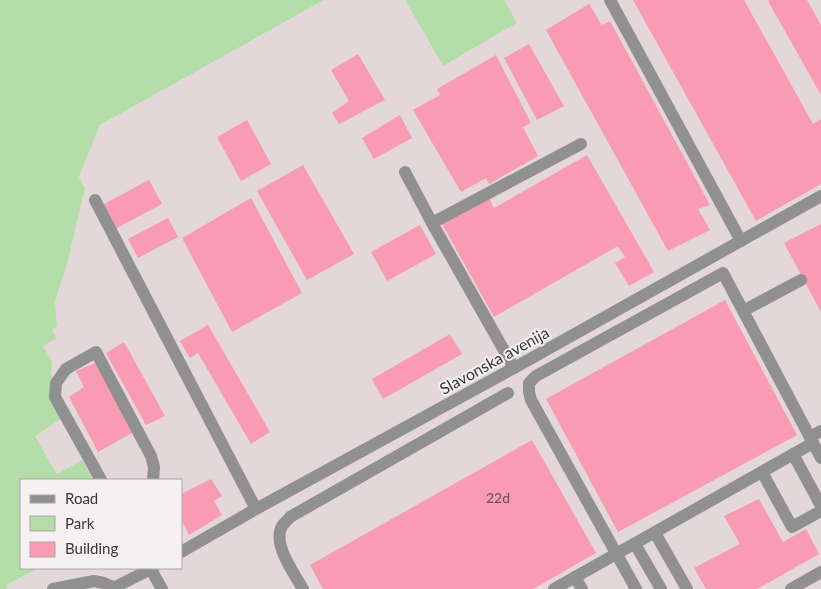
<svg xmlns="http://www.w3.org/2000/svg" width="821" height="589" viewBox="0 0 821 589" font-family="Lato,sans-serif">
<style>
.built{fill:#e4d7da}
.green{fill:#b3dda7}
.building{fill:#f89bb3}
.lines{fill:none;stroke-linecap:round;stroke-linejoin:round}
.minor{stroke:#919090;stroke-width:12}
.labels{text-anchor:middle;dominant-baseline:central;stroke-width:4;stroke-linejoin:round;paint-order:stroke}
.number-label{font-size:14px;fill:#685056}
.street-label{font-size:16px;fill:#383737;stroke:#f5f1f2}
</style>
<rect width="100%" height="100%" fill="#e8e4e5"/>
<!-- built -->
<path class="built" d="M324,0h81l38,66 74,-43 -13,-23h317v589h-813l-2,-4 33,-17h142v-88h-87l-12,-20 -25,14 -22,-38 16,-41 1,-34 -9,-15 9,-17 5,-3 -2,-25 12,-37 18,-76 -6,-11 21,-52z"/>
<!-- green -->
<g class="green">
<path d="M0,0h324l-224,125 -21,52 6,11 -18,76 -12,37 2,25 -5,4 4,8 -13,8 9,15 -1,34 10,24 -26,17 22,38 25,-14 12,20h-73v88h18l-33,17 2,4h-8z"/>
<path d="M405,0h99l13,23 -74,43z"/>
</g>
<!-- building -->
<g class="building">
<path d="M633,0h111l69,124 8,-5v65l-65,37z"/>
<path d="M770,0h37l14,25v70l-53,-94z"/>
<path d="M589,4l13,21 8,-4 100,184 -12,4 12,21 -42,21 -122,-221z"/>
<path d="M529,44l35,62 -27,14 -33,-62z"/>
<path d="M358,54l27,46 -46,24 -7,-11 17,-12 -18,-31z"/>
<path d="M496,55l35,68 -8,4 15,29 -49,28 -3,-6 -25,14 -48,-82 27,-15 -3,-6z"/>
<path d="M400,115l12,23 -38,21 -12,-21z"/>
<path d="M247,120l24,44 -30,17 -24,-44z"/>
<path d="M587,155l67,117 -25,14 -14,-23 10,-6 -7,-11 -124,71 -52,-93 47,-26 5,10z"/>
<path d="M303,165l51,89 -47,26 -50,-89z"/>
<path d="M149,180l13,24 -47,25 -13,-24z"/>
<path d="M251,198l51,95 -70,39 -50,-94z"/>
<path d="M168,218l10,19 -40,21 -10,-19z"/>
<path d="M821,224v88l-37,-69z"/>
<path d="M420,225l16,29 -49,27 -16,-29z"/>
<path d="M725,300l72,135 -179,97 -72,-133z"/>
<path d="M208,325l62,107 -19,12 -53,-91 -8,5 -10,-17z"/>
<path d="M450,334l12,20 -79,45 -11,-20z"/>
<path d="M124,342l41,74 -19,9 -40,-72z"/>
<path d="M95,363l39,69 -36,20 -29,-55 15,-10 -8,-16z"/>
<path d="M532,440l64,113 -63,36h-210l-13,-24z"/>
<path d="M211,479l11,17 -8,5 8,14 -33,20 -8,-16v-25z"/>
<path d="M759,499l24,43 23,-13 13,25 -62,35h-51l-12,-21 46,-24 -16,-28z"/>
</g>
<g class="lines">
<!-- minor -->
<g class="minor">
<path d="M610,0l131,241"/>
<path d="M405,172l27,51 82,145"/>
<path d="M95,200l161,309"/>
<path d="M432,223l149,-79"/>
<path d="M743,311l58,-31"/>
<path d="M810,437l11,-6"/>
<path d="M793,454l28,52"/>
<path d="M762,472l30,55 29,-16"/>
<path d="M101,480l-46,-83 1,-14 10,-14 30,-17 55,104 3,11 -1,13"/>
<path d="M655,533l32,56"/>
<path d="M635,544l26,45"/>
<path d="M181,552l75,-43 258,-141 307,-172"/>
<path d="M150,568l12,21"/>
<path d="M575,577l7,12"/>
<path d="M53,589l41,-8 10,2 9,4"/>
<path d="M111,589l42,-21"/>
<path d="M303,589c-9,-16 -31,-45 -21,-63 2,-3 6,-6 8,-9l218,-124"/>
<path d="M554,589l259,-146"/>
<path d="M636,589l-105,-189 -2,-8v-9l7,-7 187,-103 98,185"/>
<path d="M791,589l30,-17"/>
</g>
</g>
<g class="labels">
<!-- number labels -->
<g class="number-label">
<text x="498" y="497">22d</text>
</g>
<!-- street labels -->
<g class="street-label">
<text transform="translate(494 360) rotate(-29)">Slavonska avenija</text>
</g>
</g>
<!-- legend -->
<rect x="20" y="479" width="162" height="90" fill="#f5f1f2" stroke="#a9a7a7"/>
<rect x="30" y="495" width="25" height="8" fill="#919090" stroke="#a9a7a7"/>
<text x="65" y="504" font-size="15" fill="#383737">Road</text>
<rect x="30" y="516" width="25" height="15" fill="#b3dda7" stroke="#a9a7a7"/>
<text x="65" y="529" font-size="15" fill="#383737">Park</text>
<rect x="30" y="542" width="25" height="15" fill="#f89bb3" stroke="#a9a7a7"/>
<text x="65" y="554" font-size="15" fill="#383737">Building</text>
</svg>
